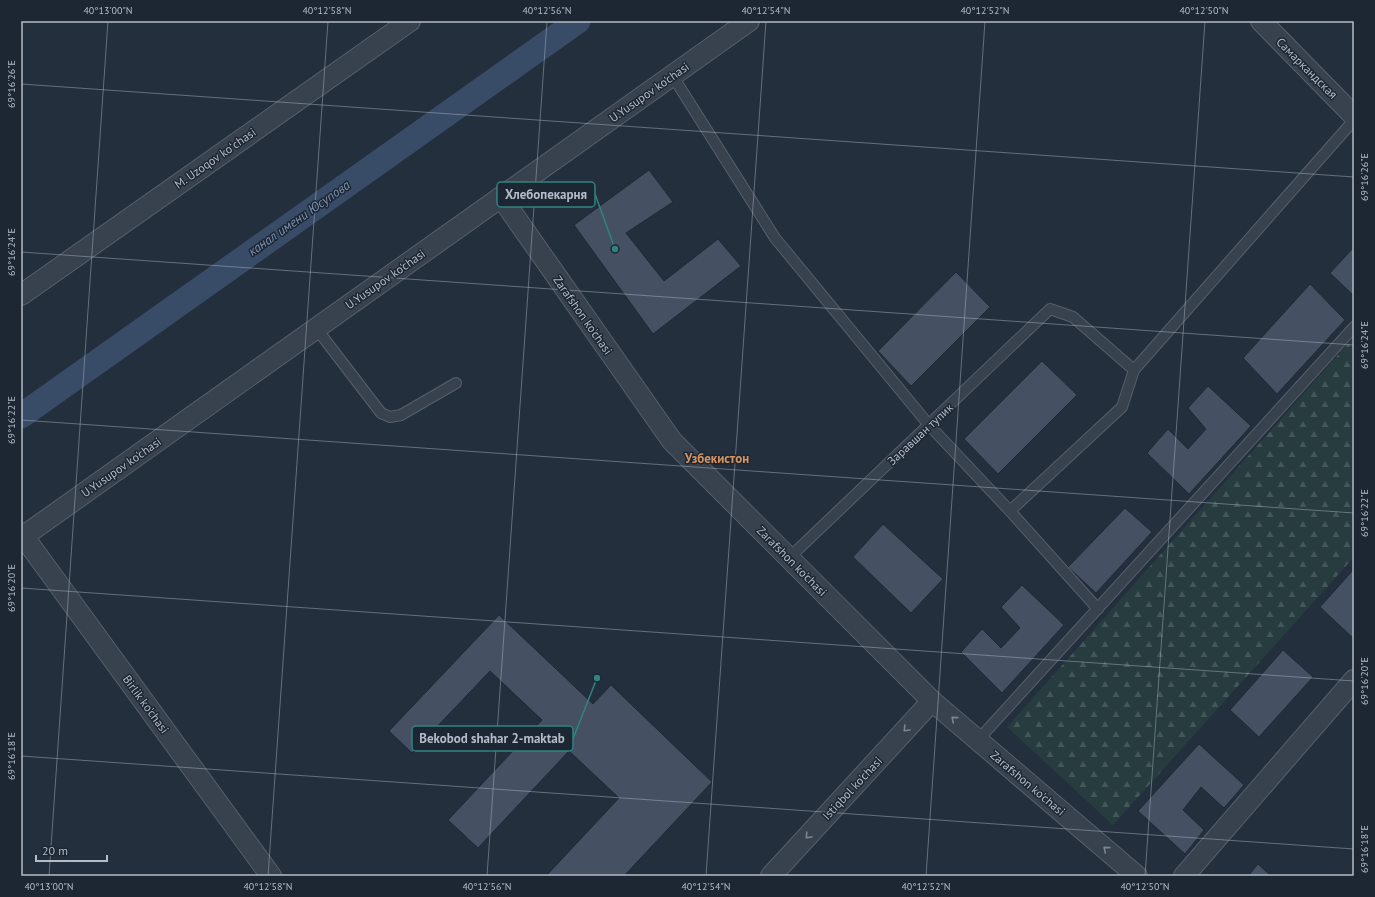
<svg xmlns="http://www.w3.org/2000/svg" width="1375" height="897" viewBox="0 0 1375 897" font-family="'PT Sans',sans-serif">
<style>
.forest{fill:url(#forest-firs)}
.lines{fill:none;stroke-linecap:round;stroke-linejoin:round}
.canal{stroke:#394c67;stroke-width:25}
.building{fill:#455162;stroke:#1f2835}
.lane-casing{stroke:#565f6c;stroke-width:12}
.street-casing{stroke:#565f6c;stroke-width:22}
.lane{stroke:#38414e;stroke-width:10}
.street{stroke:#38414e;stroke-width:20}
.oneway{stroke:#7c8592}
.ticks{fill:none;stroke:#b4bcc9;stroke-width:1;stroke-opacity:0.45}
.labels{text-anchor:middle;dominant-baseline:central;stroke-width:3;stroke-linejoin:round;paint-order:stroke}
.street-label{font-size:12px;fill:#b4bcc9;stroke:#1d2633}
.water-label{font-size:13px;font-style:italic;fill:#7c92b1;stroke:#1d2633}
.neighbourhood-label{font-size:13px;font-weight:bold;fill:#d59563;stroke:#1d2633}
.leader{fill:none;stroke:#308480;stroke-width:1.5}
.callout-dot{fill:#308480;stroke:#1d2633;stroke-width:1.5}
.callout{fill:#1d2633;stroke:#308480;stroke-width:1.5}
.callout-label{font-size:13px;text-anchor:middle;font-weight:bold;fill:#b4bcc9}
.neatline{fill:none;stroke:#b4bcc9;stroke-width:1.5}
.ticks-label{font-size:10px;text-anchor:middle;fill:#b4bcc9}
</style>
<defs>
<pattern id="forest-firs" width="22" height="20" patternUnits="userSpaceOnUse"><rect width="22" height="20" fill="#263c3f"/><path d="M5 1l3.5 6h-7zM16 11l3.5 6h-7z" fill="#435659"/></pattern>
</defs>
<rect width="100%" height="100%" fill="#242f3e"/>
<!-- forest -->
<path class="forest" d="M1354,337v220l-241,268 -106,-98z"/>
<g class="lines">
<!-- canal -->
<path class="canal" d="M21,416l557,-395"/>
</g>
<!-- building -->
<g class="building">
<path d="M649,170l24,32 -47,31 38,48 54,-42 23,27 -88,68 -79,-109z"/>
<path d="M1354,247v49l-24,-23z"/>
<path d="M956,272l34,35 -79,79 -33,-35z"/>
<path d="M1310,284l35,36 -68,74 -34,-36z"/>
<path d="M1042,361l35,34 -79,79 -34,-35z"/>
<path d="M1208,386l43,40 -62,68 -42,-41 21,-24 20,20 18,-20 -18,-21z"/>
<path d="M1125,508l27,24 -56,61 -28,-26z"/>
<path d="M883,524l60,55 -32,34 -58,-56z"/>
<path d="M1354,569v70l-34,-32z"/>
<path d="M1022,585l42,40 -62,68 -41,-41 21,-23 19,19 19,-20 -19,-21z"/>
<path d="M499,615l94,89 18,-19 101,97 -88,94h-78l73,-78 -50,-47 -91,97 -30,-28 94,-100 -52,-49 -78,82 -23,-22z"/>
<path d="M1283,650l30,27 -54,60 -29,-27z"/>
<path d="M1199,744l45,41 -20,23 -23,-21 -18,23 21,20 -19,24 -47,-43z"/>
<path d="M1258,864l13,12h-23z"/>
</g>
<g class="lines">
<defs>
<g id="lane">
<path d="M672,75l103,163 154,187 81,86 112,-104 12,-37 220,-250"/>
<path d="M316,328l65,85 9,4 11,-2 55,-32"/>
<path d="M1010,511l88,98"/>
<path d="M789,558l261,-249 23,8 61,53"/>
<path d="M978,740l376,-413"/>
</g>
<g id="street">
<path d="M1261,21l93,95"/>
<path d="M501,197l171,244 260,260 205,175"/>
<path d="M21,295l389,-274"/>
<path d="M21,533l250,343"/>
<path d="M21,538l728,-517"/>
<path d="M771,876l161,-175"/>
<path d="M1184,876l170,-196"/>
</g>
</defs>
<!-- lane casing -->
<use href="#lane" class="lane-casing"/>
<!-- street casing -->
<use href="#street" class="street-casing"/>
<!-- lane -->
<use href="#lane" class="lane"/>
<!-- street -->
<use href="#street" class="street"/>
</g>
<!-- one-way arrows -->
<defs><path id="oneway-chevron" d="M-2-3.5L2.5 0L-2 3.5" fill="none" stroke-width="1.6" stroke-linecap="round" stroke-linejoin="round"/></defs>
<g class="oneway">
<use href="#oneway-chevron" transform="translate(954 719) rotate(-139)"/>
<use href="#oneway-chevron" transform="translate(906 729) rotate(133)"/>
<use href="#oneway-chevron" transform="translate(808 836) rotate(133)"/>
<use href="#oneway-chevron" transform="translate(1106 849) rotate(-139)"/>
</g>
<!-- ticks -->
<path class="ticks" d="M21,84l1333,93M21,252l1333,93M21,420l1333,93M21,588l1333,93M21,756l1333,93M49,876l59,-855M268,876l60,-855M487,876l60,-855M706,876l60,-855M926,876l59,-855M1145,876l60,-855"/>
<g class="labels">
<!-- street labels -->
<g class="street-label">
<text transform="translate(1307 68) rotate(45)">Самаркандская</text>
<text transform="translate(649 92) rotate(-35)">U.Yusupov ko'chasi</text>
<text transform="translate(215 158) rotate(-35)">M. Uzoqov koʻchasi</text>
<text transform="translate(385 279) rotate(-35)">U.Yusupov ko'chasi</text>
<text transform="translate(583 315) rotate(55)">Zarafshon ko'chasi</text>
<text transform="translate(920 434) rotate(-43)">Заравшан тупик</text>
<text transform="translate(121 467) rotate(-35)">U.Yusupov ko'chasi</text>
<text transform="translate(792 561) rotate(45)">Zarafshon ko'chasi</text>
<text transform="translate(146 704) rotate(54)">Birlik ko'chasi</text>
<text transform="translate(1028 783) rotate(40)">Zarafshon ko'chasi</text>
<text transform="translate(852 788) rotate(-47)">Istiqbol ko'chasi</text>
</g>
<!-- water labels -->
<g class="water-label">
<text transform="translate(299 218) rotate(-35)">канал имени Юсупова</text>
</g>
<!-- neighbourhood labels -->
<g class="neighbourhood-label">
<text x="717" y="458">Узбекистон</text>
</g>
</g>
<!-- callouts -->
<path class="leader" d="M615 249L595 194M597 678L573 739"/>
<g class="callout-dot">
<circle cx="615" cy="249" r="4"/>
<circle cx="597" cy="678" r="4"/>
</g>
<g class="callout">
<rect x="497" y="182" width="98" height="25" rx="4"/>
<rect x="412" y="726" width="161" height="25" rx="4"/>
</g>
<g class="callout-label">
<text x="546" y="199">Хлебопекарня</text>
<text x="492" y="743">Bekobod shahar 2-maktab</text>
</g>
<!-- border -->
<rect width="1375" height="897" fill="none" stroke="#1d2633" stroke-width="44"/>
<!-- scale -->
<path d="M36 855v6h71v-6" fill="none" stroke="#b4bcc9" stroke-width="2"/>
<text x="42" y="855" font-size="12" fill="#b4bcc9" stroke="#1d2633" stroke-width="3" paint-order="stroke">20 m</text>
<rect x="22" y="22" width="1331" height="853" class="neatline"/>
<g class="ticks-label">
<text x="108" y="14">40°13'00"N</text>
<text x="327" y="14">40°12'58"N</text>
<text x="547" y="14">40°12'56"N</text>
<text x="766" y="14">40°12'54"N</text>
<text x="985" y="14">40°12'52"N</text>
<text x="1204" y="14">40°12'50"N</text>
<text transform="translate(11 84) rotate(-90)" y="4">69°16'26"E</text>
<text transform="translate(1364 177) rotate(-90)" y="4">69°16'26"E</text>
<text transform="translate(11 252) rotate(-90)" y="4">69°16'24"E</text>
<text transform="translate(1364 345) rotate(-90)" y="4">69°16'24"E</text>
<text transform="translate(11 420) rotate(-90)" y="4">69°16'22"E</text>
<text transform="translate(1364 513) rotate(-90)" y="4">69°16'22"E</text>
<text transform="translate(11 588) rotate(-90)" y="4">69°16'20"E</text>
<text transform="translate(1364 681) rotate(-90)" y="4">69°16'20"E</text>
<text transform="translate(11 756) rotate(-90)" y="4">69°16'18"E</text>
<text transform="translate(1364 849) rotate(-90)" y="4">69°16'18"E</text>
<text x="49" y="890">40°13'00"N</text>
<text x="268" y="890">40°12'58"N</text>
<text x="487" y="890">40°12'56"N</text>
<text x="706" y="890">40°12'54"N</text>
<text x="926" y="890">40°12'52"N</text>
<text x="1145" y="890">40°12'50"N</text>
</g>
</svg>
